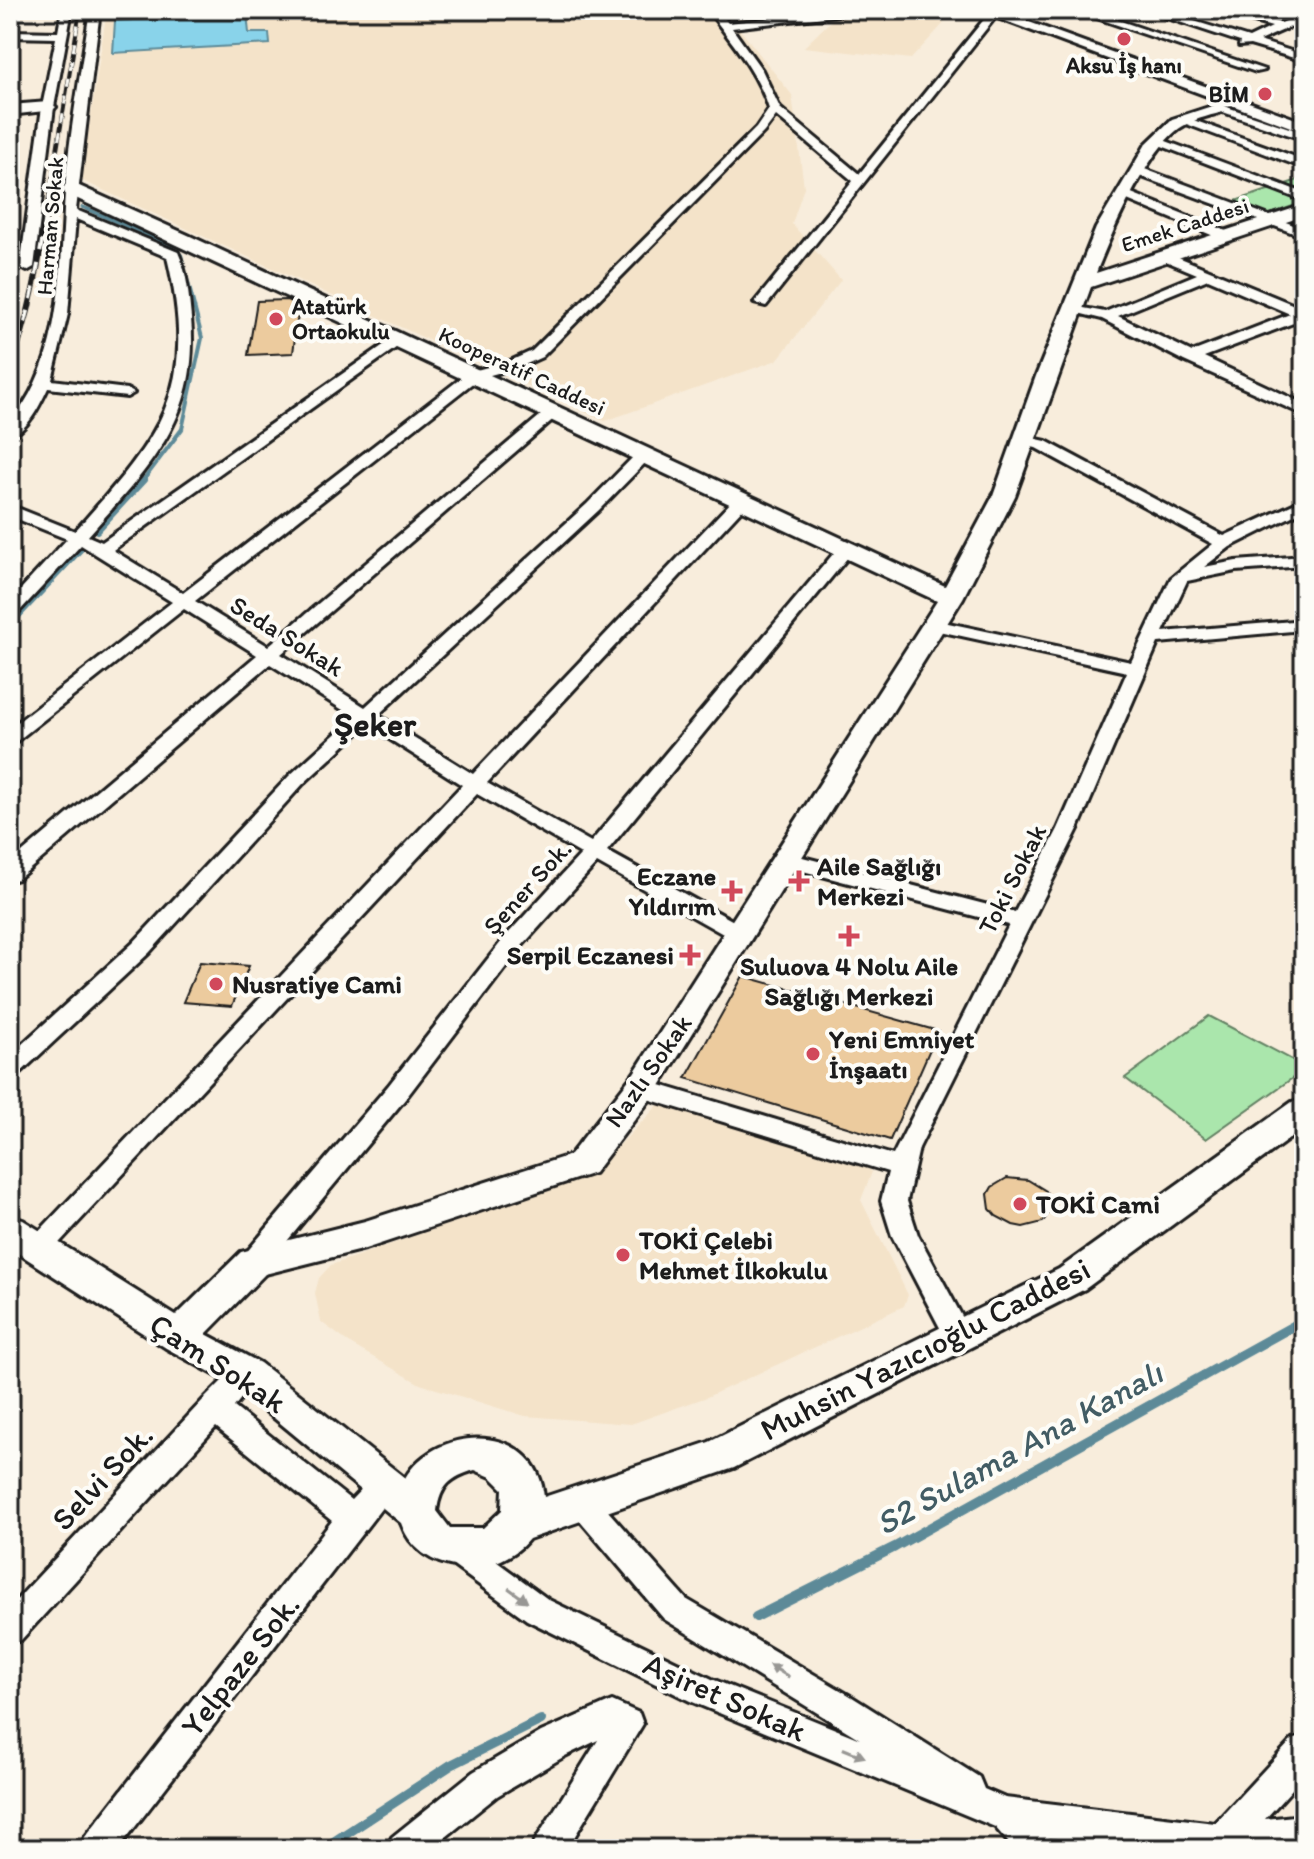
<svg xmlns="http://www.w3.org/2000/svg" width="1314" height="1859" viewBox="0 0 1314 1859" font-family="Itim,sans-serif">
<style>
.built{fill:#f4e3c9}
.green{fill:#aae6ac;stroke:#638164;stroke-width:2}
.water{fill:#89d3ea;stroke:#5d8a98;stroke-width:2}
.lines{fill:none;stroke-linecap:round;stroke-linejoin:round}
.stream-far3{stroke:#5d8a98;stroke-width:3}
.stream-far2{stroke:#5d8a98;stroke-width:4}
.stream-far1{stroke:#5d8a98;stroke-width:6}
.stream{stroke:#5d8a98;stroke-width:10}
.building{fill:#eccb9e;stroke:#1c1c1c;stroke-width:2}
.street-casing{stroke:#1c1c1c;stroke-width:6}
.secondary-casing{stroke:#1c1c1c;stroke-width:6}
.street{fill:#fdfcf7;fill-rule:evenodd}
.secondary{fill:#fdfcf7;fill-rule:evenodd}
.rail-far1-casing{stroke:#1c1c1c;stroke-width:4}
.rail-casing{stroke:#1c1c1c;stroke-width:6}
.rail-far1{stroke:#fdfcf7;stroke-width:3;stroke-dasharray:9;stroke-linecap:butt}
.rail{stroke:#fdfcf7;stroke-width:4;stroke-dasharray:12;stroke-linecap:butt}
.oneway{fill:#989794}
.poi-dot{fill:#d1495b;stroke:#fdfcf7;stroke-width:3}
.labels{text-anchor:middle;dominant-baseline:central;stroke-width:8;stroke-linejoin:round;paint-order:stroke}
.far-poi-label{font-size:22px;font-weight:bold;fill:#1c1c1c;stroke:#fdfcf7}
.far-street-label{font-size:22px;fill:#1c1c1c;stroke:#fdfcf7}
.street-label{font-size:26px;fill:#1c1c1c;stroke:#fdfcf7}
.poi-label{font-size:26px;font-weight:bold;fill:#1c1c1c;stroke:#fdfcf7;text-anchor:start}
.near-street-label{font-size:32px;fill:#1c1c1c;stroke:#fdfcf7}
.district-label{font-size:34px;font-weight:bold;fill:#1c1c1c;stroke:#fdfcf7}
.near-water-label{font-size:34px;font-style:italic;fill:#425c64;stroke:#fdfcf7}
</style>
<rect width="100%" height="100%" fill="#f8eddc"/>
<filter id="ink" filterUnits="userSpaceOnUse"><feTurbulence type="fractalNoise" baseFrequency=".0125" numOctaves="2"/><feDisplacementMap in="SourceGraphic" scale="16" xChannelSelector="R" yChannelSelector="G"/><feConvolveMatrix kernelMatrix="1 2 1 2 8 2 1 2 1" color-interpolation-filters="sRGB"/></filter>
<g filter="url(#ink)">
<!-- built -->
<g class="built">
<path d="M107,10h672l-45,12 58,73 12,92 -12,37 49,56 -64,80 -172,61 -524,-241z"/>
<path d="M842,10l103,12 -34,37 -107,-12z"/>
<path d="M661,1102l198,59 13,11 -11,28 47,95 -4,11 -197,91 -76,27 -106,-8 -105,-32 -68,-39 -31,-23 -6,-29 4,-15 12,-13 261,-91z"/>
</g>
<!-- green -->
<g class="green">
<path d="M1304,178v24l-39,14 -33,-14z"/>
<path d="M1209,1016l95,50v4l-98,69 -81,-61z"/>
</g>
<!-- water -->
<path class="water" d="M247,14l2,19h20l1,11 -157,9 2,-32z"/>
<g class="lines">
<!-- stream-far3 -->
<path class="stream-far3" d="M82,207l10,4"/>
<!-- stream-far2 -->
<path class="stream-far2" d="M87,209l79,34 15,12 21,83 -20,91 -40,53"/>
<!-- stream-far1 -->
<g class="stream-far1">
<path d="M97,531l47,-51"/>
<path d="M10,625l73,-78"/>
</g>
<!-- stream -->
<g class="stream">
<path d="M756,1617l139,-70 409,-227"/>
<path d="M323,1849l128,-84 90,-45"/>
</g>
</g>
<!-- building -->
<g class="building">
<path d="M287,300l12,6 -6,47 -45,2 9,-54z"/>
<path d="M200,962l49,4 -17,40 -49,-4z"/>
<path d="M743,976l195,55 -48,109 -204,-62z"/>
<path d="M1007,1178l21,2 18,11 5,17 -8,14 -20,5 -10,-2 -17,-9 -6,-7 -2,-15 4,-7z"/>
</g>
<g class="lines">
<defs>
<g id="street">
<path d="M62,10h10l-18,97 -20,160 -7,4 -7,-4 22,-160 14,-69 -46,-1v-6l48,1z"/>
<path d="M90,10h10l-24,200 102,42c9,19 11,45 13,66 9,100 -41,148 -103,218l14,6 293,-205h10l2,3 -294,210 70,43 286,-221 41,-11 22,-10 224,-223 13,-19c-12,-38 -38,-67 -61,-99h10l10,13 122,-13h33l-151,18 30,42 18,38 79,66 131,-162 8,2 -232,292 -12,-3 99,-122 -77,-65 -12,16 -222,225 -22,10 -41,11 -284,223 73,45 279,-236h10v6l-276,238 84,53 222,-203 50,-51h12v6l-50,51 -221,205 95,59 261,-275h12v6l-259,278 104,59 248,-295h12l2,4 -246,300 141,78 3,5 -3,5h-16l-135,-76 -76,84 -115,151 -143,172 -9,3 -9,-3 -4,-8 4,-8 143,-168 117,-149 76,-83 -104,-60 -430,462 -9,3 -9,-3 -4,-7 4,-7 433,-457 -95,-60 -64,59 -154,169 -131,122 -8,3v-23l123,-112 156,-167 65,-59 -84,-53 -252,215 -8,2v-18l247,-208 -73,-46 -167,132 -7,2v-15l162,-126 -91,-57 -65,70 -6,1v-15l57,-62 -57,-23v-11l65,26c86,-97 124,-139 92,-274l-91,-38 -8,95 -16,66 75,9 7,4 -7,4 -79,-9c-8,17 -20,42 -38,49v-15c58,-66 49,-171 57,-255 6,-53 15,-105 23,-157z"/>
<path d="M1073,10h15l177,60 -9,2z"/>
<path d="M1143,10h15l91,28 23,-11 -60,-17h17l52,13 23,-9v7l-45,20 45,14v6l-54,-16 -11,1 1,-4z"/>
<path d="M1221,105l83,28v7l-87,-30 -2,-2z"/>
<path d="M1185,117l119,43v8l-123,-46 -2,-2z"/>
<path d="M1158,138l146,55v8l-150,-58 -2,-2z"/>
<path d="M1134,168h8l162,61v8l-170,-63z"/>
<path d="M1124,190l107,43 1,3 -11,3 -101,-42 -2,-3z"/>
<path d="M1166,252l138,57v10l-100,38 100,47v11l-120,-54 -82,-42 -36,-9 7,-4 32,6 92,-38 -36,-15 -2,-3zM1208,279l82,35 -98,38 -74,-36z"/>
<path d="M1023,436l23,5 178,95 80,-37v11l-74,37 -26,20 32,-6 68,-5v10l-68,5 -49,10 -24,51 141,-12v10l-146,13 -80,186 -159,319 -12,53 11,34 54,100 -4,8 -10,3 -10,-3 -56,-107 -11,-35 7,-29 -257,-78 -3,-6 3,-6 9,-3 253,76 116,-230 -229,-60 -4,-5 11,-7 228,59 43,-83 69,-157 -193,-42 -9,-5 9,-5 197,42 40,-84 42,-34 -177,-96 -18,-4 -3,-3z"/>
<path d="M247,1362l10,4 4,8 -27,33 117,93 25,-26 10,-4 10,4 5,9 -283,366h-38l5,-12 247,-316 -116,-94 -195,213 -11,4v-37l194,-208 33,-33z"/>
<path d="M582,1489l10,4 94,106 163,96 130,82 5,12 21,9 210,25 77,-83 12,-4v40l-39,43 39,-4v34h-161l-94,-11 4,11h-39l-19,-22 -305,-126 -163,-81 -83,-61 -4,-10 4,-10 11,-4 11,4 83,61 163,79 148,60 -196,-120 -92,-108 -5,-9 5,-9z"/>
<path d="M612,1701l27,12 4,11 -76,125h-37l68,-109 -33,16 -68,40 -66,53h-44l5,-12 81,-65 68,-40z"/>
</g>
<g id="secondary">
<path d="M976,10h20l308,112v10z"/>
<path d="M48,102l8,5 -3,3 -43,5v-10z"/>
<path d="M1221,103l8,5 -3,3c-13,4 -29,7 -41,14 -35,17 -75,112 -89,148l208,-68v11l-213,71 -76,209 -52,102 -305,491 -64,84 -229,76 -100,25 -59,60 54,29 145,115c33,-56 132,-55 139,19l165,-55 350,-173 233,-167 12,-3v29l-219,161 -351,179 -205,71c-34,42 -110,37 -128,-16l-167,-138 -68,-37 -156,-100v-32l13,4 153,96 65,-64 124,-31 205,-66 64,-82 303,-472 -872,-408 -2,-4 2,-4h12l111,50 757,351 48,-90 43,-120 60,-148 50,-84 26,-25zM475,1470l16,7 12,12 -1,21 -19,18h-33l-13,-17c3,-25 14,-34 38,-41z"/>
</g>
</defs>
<!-- street casing -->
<use href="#street" class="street-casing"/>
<!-- secondary casing -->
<use href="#secondary" class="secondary-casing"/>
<!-- street -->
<use href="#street" class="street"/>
<!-- secondary -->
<use href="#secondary" class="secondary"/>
<defs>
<path id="rail-far1" d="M47,211l33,-201"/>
<path id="rail" d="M10,368c20,-51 29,-105 37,-159"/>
</defs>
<!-- rail-far1 casing -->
<use href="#rail-far1" class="rail-far1-casing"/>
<!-- rail casing -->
<use href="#rail" class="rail-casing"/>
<!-- rail-far1 -->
<use href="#rail-far1" class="rail-far1"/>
<!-- rail -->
<use href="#rail" class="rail"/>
</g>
<!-- one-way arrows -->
<defs><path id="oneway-solid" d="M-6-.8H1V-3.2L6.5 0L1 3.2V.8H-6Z" transform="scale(2)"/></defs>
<g class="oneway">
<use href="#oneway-solid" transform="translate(518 1595) rotate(36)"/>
<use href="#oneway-solid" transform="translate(779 1671) rotate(-149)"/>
<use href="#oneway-solid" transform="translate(854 1753) rotate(22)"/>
</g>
</g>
<!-- markers -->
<g class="poi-dot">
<circle cx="1124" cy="39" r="8"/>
<circle cx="1265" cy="94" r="8"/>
<circle cx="276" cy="319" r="8"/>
<path d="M795 869h8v8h8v8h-8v8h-8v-8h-8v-8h8z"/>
<path d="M728 879h8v8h8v8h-8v8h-8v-8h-8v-8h8z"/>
<path d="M845 924h8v8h8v8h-8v8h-8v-8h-8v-8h8z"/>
<path d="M686 943h8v8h8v8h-8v8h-8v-8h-8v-8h8z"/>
<circle cx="216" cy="984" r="8"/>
<circle cx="813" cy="1054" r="8"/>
<circle cx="1020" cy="1204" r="8"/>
<circle cx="623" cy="1255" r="8"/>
</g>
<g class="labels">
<!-- far-poi labels -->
<g class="far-poi-label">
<text x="1124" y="65">Aksu İş hanı</text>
<text x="1249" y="94" text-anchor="end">BİM</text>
<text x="292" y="306" text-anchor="start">Atatürk<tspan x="292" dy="25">Ortaokulu</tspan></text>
</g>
<!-- far-street labels -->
<g class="far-street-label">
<text transform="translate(1185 225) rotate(-18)">Emek Caddesi</text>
<text transform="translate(50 226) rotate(-85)">Harman Sokak</text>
<text transform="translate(522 371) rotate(25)">Kooperatif Caddesi</text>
</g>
<!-- street labels -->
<g class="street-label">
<text transform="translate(287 636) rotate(32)">Seda Sokak</text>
<text transform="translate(1012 879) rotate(-63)">Toki Sokak</text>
<text transform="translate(527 887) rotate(-48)">Şener Sok.</text>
<text transform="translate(648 1071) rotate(-55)">Nazlı Sokak</text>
</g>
<!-- poi labels -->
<g class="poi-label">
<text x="817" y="866">Aile Sağlığı<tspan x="817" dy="30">Merkezi</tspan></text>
<text x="716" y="876" text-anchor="end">Eczane<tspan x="716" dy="30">Yıldırım</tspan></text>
<text x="674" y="955" text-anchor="end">Serpil Eczanesi</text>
<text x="849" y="966" text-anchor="middle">Suluova 4 Nolu Aile<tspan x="849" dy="30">Sağlığı Merkezi</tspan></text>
<text x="232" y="984">Nusratiye Cami</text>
<text x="829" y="1039">Yeni Emniyet<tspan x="829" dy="30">İnşaatı</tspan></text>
<text x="1036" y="1204">TOKİ Cami</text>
<text x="639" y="1240">TOKİ Çelebi<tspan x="639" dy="30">Mehmet İlkokulu</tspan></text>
</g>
<!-- near-street labels -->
<g class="near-street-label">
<text transform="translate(925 1349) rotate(-27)">Muhsin Yazıcıoğlu Caddesi</text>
<text transform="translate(218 1363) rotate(33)">Çam Sokak</text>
<text transform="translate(102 1477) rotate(-47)">Selvi Sok.</text>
<text transform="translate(240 1665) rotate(-52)">Yelpaze Sok.</text>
<text transform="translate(725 1697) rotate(24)">Aşiret Sokak</text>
</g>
<!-- district labels -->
<g class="district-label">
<text x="375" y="724">Şeker</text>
</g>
<!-- near-water labels -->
<g class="near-water-label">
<text transform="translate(1019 1448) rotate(-29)">S2 Sulama Ana Kanalı</text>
</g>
</g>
<!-- margin -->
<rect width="1314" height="1859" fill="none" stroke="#fdfcf7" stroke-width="40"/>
<rect x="20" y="20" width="1274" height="1819" fill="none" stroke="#1c1c1c" stroke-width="3" filter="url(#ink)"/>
</svg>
